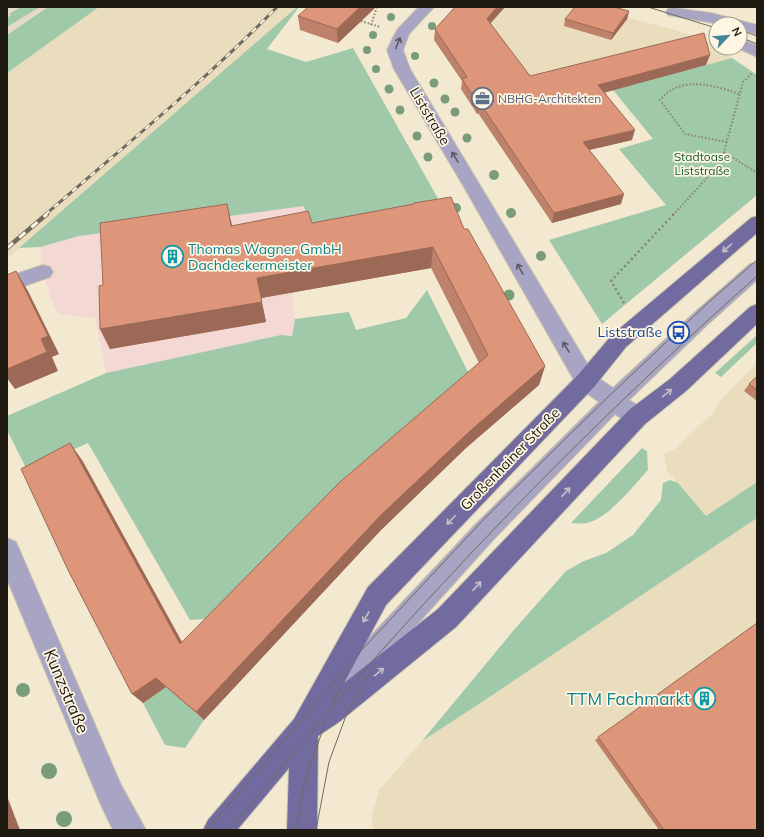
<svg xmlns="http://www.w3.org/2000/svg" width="764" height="837" viewBox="0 0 764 837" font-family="Mulish,sans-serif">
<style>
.built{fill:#e9ddbe}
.industrial{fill:#f3d8d4}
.education{fill:#e6dac6}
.green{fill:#a0c9a9}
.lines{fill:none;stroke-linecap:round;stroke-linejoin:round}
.minor-casing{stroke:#ccc4ae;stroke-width:2}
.major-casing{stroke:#ccc4ae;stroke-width:2}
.path-far1{stroke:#8a8373;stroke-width:2;stroke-dasharray:1.5 2;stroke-linecap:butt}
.path{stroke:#8a8373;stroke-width:2.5;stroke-dasharray:2 3;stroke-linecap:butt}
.minor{fill:#a7a5c3;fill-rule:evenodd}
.major{fill:#716ba0;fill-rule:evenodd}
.tram{stroke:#716b5d;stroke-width:1}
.rail-far1-casing{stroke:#716b5d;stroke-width:3}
.rail-casing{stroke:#716b5d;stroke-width:4.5}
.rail-far1{stroke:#fef6e3;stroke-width:2;stroke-dasharray:6;stroke-linecap:butt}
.rail{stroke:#fef6e3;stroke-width:3;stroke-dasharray:8;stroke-linecap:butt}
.tree{fill:#7a9d79}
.wall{fill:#be8169}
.shaded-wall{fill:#9b6955}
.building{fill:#dd967a;stroke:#9b6955}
.oneway{stroke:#5c5962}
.oneway2{stroke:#c6bec8}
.labels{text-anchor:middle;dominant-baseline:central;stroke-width:3.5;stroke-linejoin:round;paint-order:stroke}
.far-service-label{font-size:12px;fill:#4e5e75;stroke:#fef6e3;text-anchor:start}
.far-park-label{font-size:12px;fill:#185e31;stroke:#fef6e3}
.street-label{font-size:14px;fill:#1e1a12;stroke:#fef6e3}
.culture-label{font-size:14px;fill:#0d838f;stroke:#fef6e3;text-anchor:start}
.transit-label{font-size:14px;fill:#164399;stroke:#fef6e3;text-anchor:end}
.near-street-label{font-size:17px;fill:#1e1a12;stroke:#fef6e3}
.near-culture-label{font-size:17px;fill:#0d838f;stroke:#fef6e3;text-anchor:end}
</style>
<rect width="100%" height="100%" fill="#f2e9d0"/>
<!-- built -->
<g class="built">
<path d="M99,7h198l-290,252v-186z"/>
<path d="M504,7h87l101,28 14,6 26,17 -188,50 -59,-85z"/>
<path d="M757,363v119l-51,34 -39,-45 -3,-17 12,-6 38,-36 6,-11z"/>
<path d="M757,518v312h-384l-1,-14 7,-26 43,-49 57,-37z"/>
</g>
<!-- industrial -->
<path class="industrial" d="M304,206l7,26 -33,7 14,53 3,27 -3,17 -11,-1 -175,38 -11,-55 -37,-4 -8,-17 -7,-25 -3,-25 39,-11z"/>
<!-- education -->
<path class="education" d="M7,7h41l-41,28z"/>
<!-- green -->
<g class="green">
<path d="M21,7h19l-33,20v-9l4,-3 -2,-1z"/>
<path d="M48,7h51l-92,66v-38z"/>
<path d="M297,7h2l-32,42 39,13 47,-14 96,170 -138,14 -7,-26 -225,30 -39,11 -21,1z"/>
<path d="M732,58l25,17v120l-155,129 -53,-84 117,-35 -47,-56 34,-10 -40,-49z"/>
<path d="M427,290l41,82 -141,125 -122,122 -15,1 -102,-177 -61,27 -20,-40v-14l99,-43 175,-38 11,1 3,-17 54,-7 7,18 50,-12z"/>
<path d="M757,335v8l-36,34 -6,-4z"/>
<path d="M642,448l5,3 1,19c-16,17 -39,48 -61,53 -5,1 -11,0 -16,0z"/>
<path d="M670,480l8,3 28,33 51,-34v36l-278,186 -57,37 91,-110 53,-60 18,-10 22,-8 27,-18 28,-35 2,-17z"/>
<path d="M166,687l38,33 -19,28 -20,-3 -22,-42z"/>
</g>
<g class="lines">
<defs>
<g id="minor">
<path d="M419,7h15l-25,27 -6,16 7,19 184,306 19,13 80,-74 57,-50 7,-2v18l-50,45 -78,75 16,10 3,7 -3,7c-13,4 -20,-3 -30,-10l-122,126 -153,170 -10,4 -10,-4 -4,-10 4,-10 156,-166 123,-122 -21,-15 -114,-200 -70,-118 -7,-19 10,-20z"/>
<path d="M673,8l38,5 46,12v9l-17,-4v-6h-21l-51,-9 -2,-3 2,-3z"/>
<path d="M740,38l17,8v11l-19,-9h2z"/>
<path d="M43,265l7,2 3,5 -3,5 -43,15v-15z"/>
<path d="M7,538l9,4 105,243 25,45h-33l-12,-25 -94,-226z"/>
</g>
<path id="major" d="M757,216v17l-131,114 -32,40 -208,218 -42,78 94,-74 191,-199 41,-31 80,-72 7,-3v20l-71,67 -41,33 -189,203 -117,95 -21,14 -1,94h-30l2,-62 -52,62h-34l5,-10 86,-101 74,-132 210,-212 34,-40 139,-117z"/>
</defs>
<!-- minor casing -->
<use href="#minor" class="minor-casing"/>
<!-- major casing -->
<use href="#major" class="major-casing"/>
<!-- path-far1 -->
<g class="path-far1">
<path d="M361,21l19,6"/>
<path d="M371,25l6,-18"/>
<path d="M727,142l-42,-8 -25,-34c20,-25 54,-15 79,-6"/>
<path d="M724,152l33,21"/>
<path d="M673,215l45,-49 6,-14 19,-70 9,-9"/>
</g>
<!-- path -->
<path class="path" d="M624,303l-13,-22 63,-67"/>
<!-- minor -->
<use href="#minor" class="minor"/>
<!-- major -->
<use href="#major" class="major"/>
<!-- tram -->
<g class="tram">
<path d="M648,7l68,21"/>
<path d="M740,30l17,6"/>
<path d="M740,37l17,7"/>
<path d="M331,706l15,-32"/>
<path d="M207,830l151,-176 128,-137 122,-120 102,-96 47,-41"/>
<path d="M229,830c51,-61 102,-122 155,-182 117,-131 241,-255 373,-372"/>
<path d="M296,830l7,-42 23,-68"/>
<path d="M316,830l13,-68 18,-49 28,-49"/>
</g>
<defs>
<path id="rail-far1" d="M45,215c78,-68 160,-134 232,-208"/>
<path id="rail" d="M7,248l40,-34"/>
</defs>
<!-- rail-far1 casing -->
<use href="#rail-far1" class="rail-far1-casing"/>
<!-- rail casing -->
<use href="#rail" class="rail-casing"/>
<!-- rail-far1 -->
<use href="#rail-far1" class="rail-far1"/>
<!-- rail -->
<use href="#rail" class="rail"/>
</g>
<!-- trees -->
<g class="tree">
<circle cx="391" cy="17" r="4"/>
<circle cx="432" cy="26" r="4"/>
<circle cx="373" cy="35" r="4"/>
<circle cx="367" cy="50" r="4"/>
<circle cx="415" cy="56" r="4"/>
<circle cx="376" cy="69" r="4"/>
<circle cx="434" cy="83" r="4.5"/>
<circle cx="389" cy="89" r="4.5"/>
<circle cx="445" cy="99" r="4.5"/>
<circle cx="400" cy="110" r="4.5"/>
<circle cx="455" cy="112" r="4.5"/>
<circle cx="417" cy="136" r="4.5"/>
<circle cx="467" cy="138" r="4.5"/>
<circle cx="428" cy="157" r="4.5"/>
<circle cx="494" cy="175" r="5"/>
<circle cx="456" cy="208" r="5"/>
<circle cx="511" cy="213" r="5"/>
<circle cx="541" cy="256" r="5"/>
<circle cx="509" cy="295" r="5.5"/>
<circle cx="23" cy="690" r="7"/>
<circle cx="49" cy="771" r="8"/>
<circle cx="64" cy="819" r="8"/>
</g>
<!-- wall -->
<g class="wall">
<path d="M376,7l-38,36 -38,-13 -2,-14z"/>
<path d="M505,7l-15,17 40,52 176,-11 -101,27 27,48 -43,10 32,54 -69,19 -74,-110 -1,1 -16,-25 1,-8 -28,-41 1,-11z"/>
<path d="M629,11l-2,8 -16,21 -47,-14 1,-7z"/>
<path d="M414,203l50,26 81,137 -6,19 -73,63 -85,82 -177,190 -38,-33 -23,16 -61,-243 100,182 297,-279 -48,-95 -170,30 5,24 -156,27 -10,-20 3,-44 129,-59 80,-3 102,-19z"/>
<path d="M757,376v25l-13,-10 5,-7z"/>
<path d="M757,623v207h-98l-64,-90z"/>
</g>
<!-- shaded-wall -->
<g class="shaded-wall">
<path d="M360,7h16l-38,36 -1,-14z"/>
<path d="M497,7h8l-20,22 2,-10z"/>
<path d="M629,11l-2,8 -16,21 2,-7z"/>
<path d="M710,55l-4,10 -110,30 2,-10z"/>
<path d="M478,103h2l-2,10 -1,1z"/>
<path d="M635,130l-3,10 -52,12 3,-10z"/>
<path d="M624,194l-3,10 -69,19 2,-10z"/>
<path d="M227,204l5,21 3,22 -4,-21z"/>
<path d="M433,247l-2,21 -170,30 5,24 -156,27 -10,-20 157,-51z"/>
<path d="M16,271l12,20 31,63 -7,3 6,14 -43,18 -8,-11v-9l34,-30z"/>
<path d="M545,366l-6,19 -73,63 -85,82 -177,190 -8,-8 185,-197 89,-84z"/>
<path d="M70,443l12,17 107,195 -9,-11z"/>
<path d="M156,678l10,9 -23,16 -11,-9z"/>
<path d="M7,796l13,34h-13z"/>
</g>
<!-- building -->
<g class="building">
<path d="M308,7h52l-23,22 -39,-13z"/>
<path d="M455,7h42l-10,12 43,57 174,-43 6,22 -112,30 37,45 -52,12 41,52 -70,19 -74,-110h-2l-16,-24 5,-2 -32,-48z"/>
<path d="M575,7h39l15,4 -16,22 -48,-14z"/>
<path d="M451,197l13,32h4l77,137 -75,65 -89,84 -185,197 -40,-34 -24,16 -64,-124 -47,-101 49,-26 110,201 160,-162 148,-127 -55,-108 -176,31 5,24 -162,27 -1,-43 4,-1 -3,-62 127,-19 4,22 77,-15 4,12 102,-19v-1z"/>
<path d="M16,271l32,65 -7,3 6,13 -40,17v-94z"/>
<path d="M757,376v14l-8,-6z"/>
<path d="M757,623v207h-93l-66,-93z"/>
</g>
<!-- one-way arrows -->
<defs><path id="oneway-shaft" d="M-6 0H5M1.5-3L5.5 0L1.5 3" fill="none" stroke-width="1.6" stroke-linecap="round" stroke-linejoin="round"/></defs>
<g class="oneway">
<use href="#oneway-shaft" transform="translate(398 43) rotate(-67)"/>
<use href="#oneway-shaft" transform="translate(455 157) rotate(-121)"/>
<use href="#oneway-shaft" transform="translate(520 269) rotate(-120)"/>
<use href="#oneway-shaft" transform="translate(566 347) rotate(-121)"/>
</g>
<g class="oneway2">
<use href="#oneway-shaft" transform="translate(727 248) rotate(139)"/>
<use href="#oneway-shaft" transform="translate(667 393) rotate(-39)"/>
<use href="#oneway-shaft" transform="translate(566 492) rotate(-47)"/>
<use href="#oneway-shaft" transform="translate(451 520) rotate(134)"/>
<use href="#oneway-shaft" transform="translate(477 586) rotate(-47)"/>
<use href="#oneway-shaft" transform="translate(366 617) rotate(119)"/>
<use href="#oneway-shaft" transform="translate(379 672) rotate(-39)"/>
</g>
<!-- icons -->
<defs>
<symbol id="office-ring" viewBox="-11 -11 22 22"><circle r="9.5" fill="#fef6e3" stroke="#5c6f8a" stroke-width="1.5"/><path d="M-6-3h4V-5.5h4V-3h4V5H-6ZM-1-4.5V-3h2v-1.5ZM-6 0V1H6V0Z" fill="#5c6f8a"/></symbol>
<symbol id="building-ring" viewBox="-11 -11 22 22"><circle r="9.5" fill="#fef6e3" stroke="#0f9aa8" stroke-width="1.5"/><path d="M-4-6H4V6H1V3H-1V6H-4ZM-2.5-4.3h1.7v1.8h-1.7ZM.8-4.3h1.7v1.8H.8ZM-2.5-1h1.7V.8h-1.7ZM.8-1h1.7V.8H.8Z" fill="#0f9aa8"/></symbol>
<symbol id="bus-ring" viewBox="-11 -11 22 22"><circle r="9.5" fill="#fef6e3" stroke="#1a4fb4" stroke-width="1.5"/><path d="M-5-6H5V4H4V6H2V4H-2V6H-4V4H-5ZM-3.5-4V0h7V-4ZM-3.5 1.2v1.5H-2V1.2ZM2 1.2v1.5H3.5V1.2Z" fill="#1a4fb4"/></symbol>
</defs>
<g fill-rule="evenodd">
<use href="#office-ring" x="470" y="86" width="25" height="25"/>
<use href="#building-ring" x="160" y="244" width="25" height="25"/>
<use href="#bus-ring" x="666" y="320" width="25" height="25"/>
<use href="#building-ring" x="692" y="686" width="25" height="25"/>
</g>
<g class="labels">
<!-- far-service labels -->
<g class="far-service-label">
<text x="498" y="98">NBHG-Architekten</text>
</g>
<!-- far-park labels -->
<g class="far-park-label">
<text x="702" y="156">Stadtoase<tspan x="702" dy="14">Liststraße</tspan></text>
</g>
<!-- street labels -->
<g class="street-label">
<text transform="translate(430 116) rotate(59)">Liststraße</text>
<text transform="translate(510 459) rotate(-46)">Großenhainer Straße</text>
</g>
<!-- culture labels -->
<g class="culture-label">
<text x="188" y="249">Thomas Wagner GmbH<tspan x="188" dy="16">Dachdeckermeister</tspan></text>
</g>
<!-- transit labels -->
<g class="transit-label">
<text x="662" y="332">Liststraße</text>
</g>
<!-- near-street labels -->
<g class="near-street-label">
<text transform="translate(67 691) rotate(67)">Kunzstraße</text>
</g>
<!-- near-culture labels -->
<g class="near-culture-label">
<text x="690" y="698">TTM Fachmarkt</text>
</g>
</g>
<!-- border -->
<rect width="764" height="837" fill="none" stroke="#1e1a12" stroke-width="16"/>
<!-- north arrow -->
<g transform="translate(728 36) rotate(64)"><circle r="19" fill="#fef6e3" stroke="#a49e8f"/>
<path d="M0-3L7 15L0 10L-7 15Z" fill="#448698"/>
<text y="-6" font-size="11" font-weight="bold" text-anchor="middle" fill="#1e1a12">N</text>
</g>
</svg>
